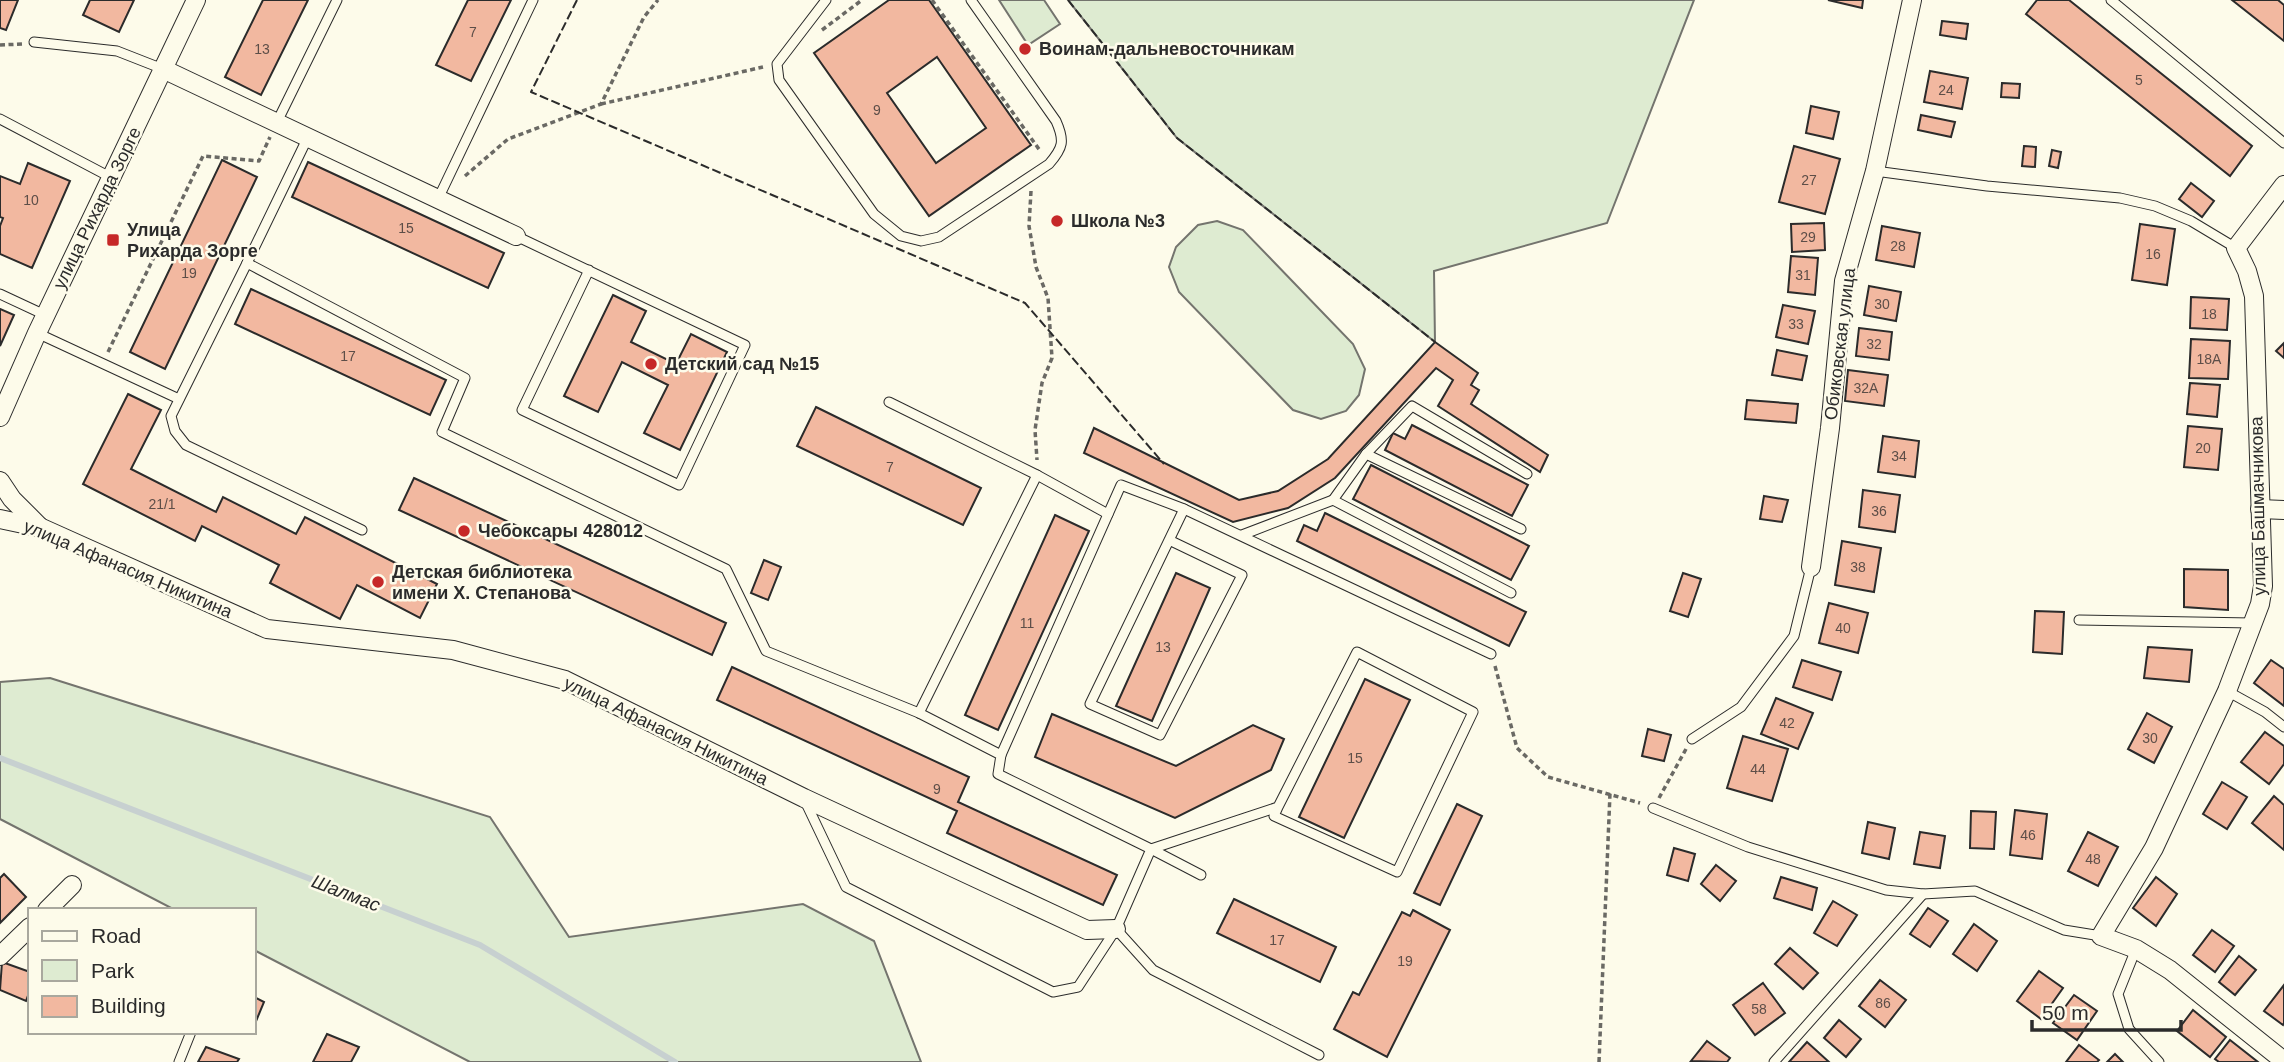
<svg xmlns="http://www.w3.org/2000/svg" width="2284" height="1062" viewBox="0 0 2284 1062" font-family="Helvetica,sans-serif">
<style>
.green{fill:#deebd1;stroke:#74746e;stroke-width:2}
.lines{fill:none;stroke-linecap:round;stroke-linejoin:round}
.stream{stroke:#c7d0d0;stroke-width:6}
.building{fill:#f2b8a0;stroke:#2b2b2b;stroke-width:2;fill-rule:evenodd}
.service-casing{stroke:#2b2b2b;stroke-width:11}
.minor-casing{stroke:#2b2b2b;stroke-width:20}
.path{stroke:#6a6964;stroke-width:3.5;stroke-dasharray:5 3.5;stroke-linecap:butt}
.service{stroke:#fdfbea;stroke-width:9}
.minor{stroke:#fdfbea;stroke-width:18}
.fence{stroke:#2b2b2b;stroke-width:2;stroke-dasharray:9 3.5;stroke-linecap:butt}
.poi-dot{fill:#c62828;stroke:#fdfbea;stroke-width:2.5}
.labels{text-anchor:middle;dominant-baseline:central;stroke-width:5;stroke-linejoin:round;paint-order:stroke}
.number-label{font-size:14px;fill:#5d4e48}
.poi-label{font-size:18px;font-weight:bold;fill:#2b2b2b;stroke:#fdfbea;text-anchor:start}
.street-label{font-size:18px;fill:#2b2b2b;stroke:#fdfbea}
.water-label{font-size:19px;font-style:italic;fill:#2b2b2b;stroke:#fdfbea}
</style>
<rect width="100%" height="100%" fill="#fdfbea"/>
<!-- green -->
<g class="green">
<path d="M999,0h45l16,24 -32,21z"/>
<path d="M1068,0h626l-87,223 -173,48 1,71 -258,-204z"/>
<path d="M1217,221l26,9 110,114 12,25 -6,26 -13,16 -25,8 -28,-9 -114,-118 -10,-25 7,-20 22,-22z"/>
<path d="M50,678l440,139 79,120 234,-33 71,37 47,121h-451l-216,-112v-40h-79l-175,-91v-137z"/>
</g>
<g class="lines">
<!-- stream -->
<path class="stream" d="M0,758l480,187 195,117"/>
</g>
<!-- building -->
<g class="building">
<path d="M0,0h18l-12,30 -6,-2z"/>
<path d="M90,0h44l-15,32 -36,-17z"/>
<path d="M263,0h45l-47,95 -36,-18z"/>
<path d="M468,0h43l-40,81 -35,-16z"/>
<path d="M889,0h40l102,145 -102,71 -115,-163zM937,57l49,71 -50,35 -49,-70z"/>
<path d="M1828,0h35l-1,8z"/>
<path d="M2037,0h32l183,146 -22,30 -204,-162z"/>
<path d="M2232,0h46l6,5v36z"/>
<path d="M1942,21l26,3 -2,15 -26,-4z"/>
<path d="M1930,71l38,7 -6,31 -38,-7z"/>
<path d="M2002,83l18,1 -1,14 -18,-1z"/>
<path d="M1811,106l28,6 -6,27 -27,-6z"/>
<path d="M1921,115l34,7 -4,15 -33,-7z"/>
<path d="M1794,146l46,13 -15,55 -46,-12z"/>
<path d="M2024,146l12,1 -1,20 -13,-1z"/>
<path d="M2052,150l9,2 -3,16 -9,-2z"/>
<path d="M222,160l35,17 -92,192 -35,-17z"/>
<path d="M308,162l196,91 -16,35 -196,-91z"/>
<path d="M28,163l42,18 -38,87 -32,-14v-28l3,-8 -3,-1v-41l20,8z"/>
<path d="M2191,183l23,18 -12,16 -23,-18z"/>
<path d="M1824,223l1,27 -33,2 -1,-28z"/>
<path d="M2140,224l35,5 -8,56 -35,-5z"/>
<path d="M1882,226l38,7 -6,34 -38,-7z"/>
<path d="M1791,256l27,2 -3,37 -27,-3z"/>
<path d="M1869,286l32,6 -5,29 -32,-6z"/>
<path d="M251,289l195,91 -16,35 -195,-91z"/>
<path d="M613,295l33,16 -15,31 45,22 15,-30 36,18 -47,98 -36,-17 24,-48 -46,-23 -24,50 -34,-16z"/>
<path d="M2191,297l38,2 -2,31 -37,-2z"/>
<path d="M1783,305l32,6 -7,33 -32,-7z"/>
<path d="M0,309l14,6 -14,31z"/>
<path d="M1859,328l33,4 -3,28 -33,-4z"/>
<path d="M2191,339l39,2 -2,38 -39,-1z"/>
<path d="M1435,342l43,31 -7,12 8,5 -8,14 77,51 -8,17 -102,-66 15,-26 -17,-12 -101,110 -47,30 -55,14 -149,-69 10,-25 145,72 39,-9 50,-32z"/>
<path d="M2284,343v15l-8,-7z"/>
<path d="M1777,350l30,6 -5,24 -30,-5z"/>
<path d="M1848,370l40,5 -4,31 -39,-5z"/>
<path d="M2190,383l30,2 -3,32 -30,-3z"/>
<path d="M128,394l33,16 -30,59 85,43 7,-15 73,37 9,-17 132,67 -17,34 -63,-33 -17,34 -70,-36 9,-18 -77,-39 -7,15 -112,-57z"/>
<path d="M1747,400l51,4 -2,19 -51,-4z"/>
<path d="M816,407l165,81 -18,37 -166,-79z"/>
<path d="M1412,425l116,60 -16,31 -127,-66 8,-17 12,6z"/>
<path d="M2188,426l34,3 -4,41 -34,-3z"/>
<path d="M1883,436l36,5 -4,36 -37,-5z"/>
<path d="M1371,465l158,81 -18,34 -158,-81z"/>
<path d="M414,478l312,145 -14,32 -313,-145z"/>
<path d="M1863,490l37,5 -5,37 -36,-5z"/>
<path d="M1764,496l24,4 -6,22 -22,-3z"/>
<path d="M1325,513l201,99 -17,34 -212,-105 7,-16 13,6z"/>
<path d="M1055,515l34,16 -91,199 -33,-15z"/>
<path d="M1842,541l39,7 -7,44 -39,-7z"/>
<path d="M764,560l17,7 -13,33 -17,-7z"/>
<path d="M2184,569l44,1v40l-44,-3z"/>
<path d="M1176,573l34,15 -58,133 -36,-15z"/>
<path d="M1683,573l18,6 -13,38 -18,-6z"/>
<path d="M1829,603l39,10 -10,40 -39,-10z"/>
<path d="M2035,611l29,1 -2,42 -29,-2z"/>
<path d="M2148,647l44,3 -3,32 -45,-4z"/>
<path d="M1802,660l39,12 -9,28 -39,-13z"/>
<path d="M2271,660l13,9v37l-30,-23z"/>
<path d="M732,667l237,110 -11,25 159,73 -14,30 -156,-72 10,-22 -240,-111z"/>
<path d="M1365,679l45,21 -66,138 -45,-21z"/>
<path d="M1776,698l37,15 -15,36 -37,-15z"/>
<path d="M2147,713l25,14 -18,36 -26,-14z"/>
<path d="M1052,714l124,52 77,-41 31,14 -13,31 -96,48 -140,-61z"/>
<path d="M1648,729l23,6 -7,26 -22,-5z"/>
<path d="M2265,732l19,14v18l-15,20 -28,-22z"/>
<path d="M1743,736l45,13 -16,52 -45,-13z"/>
<path d="M2222,782l25,15 -20,32 -24,-15z"/>
<path d="M2274,796l10,9v45l-32,-27z"/>
<path d="M1457,804l25,12 -42,89 -26,-12z"/>
<path d="M2015,810l32,4 -5,45 -32,-4z"/>
<path d="M1971,811l25,1 -2,37 -24,-1z"/>
<path d="M1868,822l27,6 -6,31 -27,-6z"/>
<path d="M1920,832l25,4 -5,32 -26,-4z"/>
<path d="M2088,832l30,15 -20,39 -30,-15z"/>
<path d="M1674,848l21,6 -7,27 -21,-6z"/>
<path d="M1716,865l20,16 -16,20 -19,-17z"/>
<path d="M4,874l22,23 -26,26v-45z"/>
<path d="M1781,877l36,11 -5,22 -38,-12z"/>
<path d="M2156,877l21,17 -21,32 -23,-18z"/>
<path d="M1234,899l102,48 -16,35 -103,-49z"/>
<path d="M1833,901l24,14 -20,31 -23,-13z"/>
<path d="M1928,908l20,13 -18,26 -20,-13z"/>
<path d="M1413,910l37,20 -63,127 -53,-28 19,-37 6,3 43,-83 8,4z"/>
<path d="M1974,924l23,17 -20,30 -24,-17z"/>
<path d="M2212,930l22,16 -19,26 -22,-17z"/>
<path d="M1790,948l28,25 -15,16 -28,-25z"/>
<path d="M2239,956l17,14 -21,25 -16,-13z"/>
<path d="M2,962l28,10v18l-4,11 -26,-11z"/>
<path d="M2039,971l24,17 -22,31 -24,-18z"/>
<path d="M1880,980l26,20 -21,27 -26,-21z"/>
<path d="M1763,983l22,30 -30,22 -22,-30z"/>
<path d="M2284,985v38l-1,2 -19,-14z"/>
<path d="M2074,995l23,16 -20,29 -24,-17z"/>
<path d="M254,997l10,5 -10,24z"/>
<path d="M2193,1010l33,27 -16,20 -33,-26z"/>
<path d="M1839,1020l22,19 -15,18 -22,-19z"/>
<path d="M327,1034l32,13 -8,15h-38z"/>
<path d="M2230,1040l28,22h-39l-4,-3z"/>
<path d="M1707,1041l23,17 -3,4 -36,-1z"/>
<path d="M1807,1042l22,20h-40z"/>
<path d="M2079,1045l20,15 -2,2h-31z"/>
<path d="M206,1047l33,12 -2,3h-39z"/>
<path d="M2115,1054l8,8h-16z"/>
</g>
<g class="lines">
<defs>
<g id="service">
<path d="M826,0l-49,64 2,16 95,134 27,22 20,5 18,-4 110,-73c14,-16 16,-23 7,-43l-85,-121"/>
<path d="M2111,0l173,143"/>
<path d="M34,42l83,9 46,18"/>
<path d="M0,119l112,59"/>
<path d="M277,122l60,-122"/>
<path d="M308,137l-61,126 218,115 -23,54 284,137 40,82 153,62 82,42 -3,19 153,75 -35,80 -38,58 -25,5 -207,-105 -41,-86"/>
<path d="M1875,171l112,15 133,12 35,8 36,15 45,27"/>
<path d="M438,199l95,-199"/>
<path d="M516,236l229,109 -66,140 -157,-75 67,-140"/>
<path d="M247,263l-76,153 4,15 11,14 176,85"/>
<path d="M0,294l45,21"/>
<path d="M37,333l142,66"/>
<path d="M889,402l148,73 71,39"/>
<path d="M1366,454l46,-48 115,68"/>
<path d="M1333,500l33,-46 155,75"/>
<path d="M1242,535l91,-35 178,93"/>
<path d="M1169,540l73,35 -82,160 -70,-31 94,-195"/>
<path d="M2079,620l173,3"/>
<path d="M2227,691l38,21 19,15"/>
<path d="M919,713l118,-238"/>
<path d="M1692,739l49,-32 53,-71 17,-69"/>
<path d="M1001,755l120,-270 63,24 307,145"/>
<path d="M1653,808l95,39 138,43 37,4 52,-3 89,39 37,6"/>
<path d="M1151,849l127,-42 79,-155 116,60 -76,160 -123,-56 4,-9"/>
<path d="M1151,849l50,26"/>
<path d="M1116,929l37,41 166,85"/>
<path d="M2136,949l-18,45 11,35 30,33"/>
<path d="M179,1062l12,-30"/>
<path d="M1774,1062l149,-168"/>
</g>
<g id="minor">
<path d="M163,69l353,167"/>
<path d="M2284,185l-48,63 11,23 7,25 9,290 -3,18 -33,87 -73,157 -53,88 35,13 34,21 114,91"/>
<path d="M0,417l37,-84 159,-333"/>
<path d="M0,481l12,18 27,27"/>
<path d="M2260,509l24,1"/>
<path d="M0,519l42,9 225,101 186,21 112,30 239,118 283,132 29,-1"/>
<path d="M1811,567l19,-139 14,-147 31,-110 37,-171"/>
<path d="M47,910l25,-25"/>
<path d="M0,956l30,-29"/>
</g>
</defs>
<!-- service casing -->
<use href="#service" class="service-casing"/>
<!-- minor casing -->
<use href="#minor" class="minor-casing"/>
<!-- path -->
<g class="path">
<path d="M932,0l109,152"/>
<path d="M822,30l40,-30"/>
<path d="M0,45l22,-1"/>
<path d="M601,104l162,-37"/>
<path d="M465,176l43,-37 93,-35 43,-87 14,-17"/>
<path d="M1031,191l-2,35 7,41 12,31 4,60 -10,25 -7,47 2,30"/>
<path d="M108,352l95,-196 56,5 11,-24"/>
<path d="M1495,666l22,82 31,29 92,26"/>
<path d="M1659,798l27,-49"/>
<path d="M1599,1062l11,-269"/>
</g>
<!-- service -->
<use href="#service" class="service"/>
<!-- minor -->
<use href="#minor" class="minor"/>
<!-- fence -->
<g class="fence">
<path d="M577,0l-46,92 494,211 139,161"/>
<path d="M1068,0l109,138 258,204"/>
</g>
</g>
<!-- markers -->
<g class="poi-dot">
<circle cx="1025" cy="49" r="7"/>
<circle cx="1057" cy="221" r="7"/>
<rect x="106" y="233" width="14" height="14" rx="3.5"/>
<circle cx="651" cy="364" r="7"/>
<circle cx="464" cy="531" r="7"/>
<circle cx="378" cy="582" r="7"/>
</g>
<g class="labels">
<!-- number labels -->
<g class="number-label">
<text x="473" y="32">7</text>
<text x="262" y="49">13</text>
<text x="2139" y="80">5</text>
<text x="1946" y="90">24</text>
<text x="877" y="110">9</text>
<text x="1809" y="180">27</text>
<text x="31" y="200">10</text>
<text x="406" y="228">15</text>
<text x="1808" y="237">29</text>
<text x="1898" y="246">28</text>
<text x="2153" y="254">16</text>
<text x="189" y="273">19</text>
<text x="1803" y="275">31</text>
<text x="1882" y="304">30</text>
<text x="2209" y="314">18</text>
<text x="1796" y="324">33</text>
<text x="1874" y="344">32</text>
<text x="348" y="356">17</text>
<text x="2209" y="359">18А</text>
<text x="1866" y="388">32А</text>
<text x="2203" y="448">20</text>
<text x="1899" y="456">34</text>
<text x="890" y="467">7</text>
<text x="162" y="504">21/1</text>
<text x="1879" y="511">36</text>
<text x="1858" y="567">38</text>
<text x="1027" y="623">11</text>
<text x="1843" y="628">40</text>
<text x="1163" y="647">13</text>
<text x="1787" y="723">42</text>
<text x="2150" y="738">30</text>
<text x="1355" y="758">15</text>
<text x="1758" y="769">44</text>
<text x="937" y="789">9</text>
<text x="2028" y="835">46</text>
<text x="2093" y="859">48</text>
<text x="1277" y="940">17</text>
<text x="1405" y="961">19</text>
<text x="1883" y="1003">86</text>
<text x="1759" y="1009">58</text>
</g>
<!-- poi labels -->
<g class="poi-label">
<text x="1039" y="49">Воинам-дальневосточникам</text>
<text x="1071" y="221">Школа №3</text>
<text x="127" y="230">Улица<tspan x="127" dy="21">Рихарда Зорге</tspan></text>
<text x="665" y="364">Детский сад №15</text>
<text x="478" y="531">Чебоксары 428012</text>
<text x="392" y="572">Детская библиотека<tspan x="392" dy="21">имени Х. Степанова</tspan></text>
</g>
<!-- street labels -->
<g class="street-label">
<text transform="translate(97 208) rotate(-64)">улица Рихарда Зорге</text>
<text transform="translate(1840 344) rotate(-83)">Обиковская улица</text>
<text transform="translate(2258 506) rotate(-91)">улица Башмачникова</text>
<text transform="translate(128 569) rotate(23)">улица Афанасия Никитина</text>
<text transform="translate(666 731) rotate(26)">улица Афанасия Никитина</text>
</g>
<!-- water labels -->
<g class="water-label">
<text transform="translate(346 893) rotate(21)">Шалмас</text>
</g>
</g>
<!-- legend -->
<rect x="28" y="908" width="228" height="126" fill="#fdfbea" stroke="#a9a89e" stroke-width="2"/>
<rect x="42" y="931" width="35" height="10" fill="#fdfbea" stroke="#a9a89e" stroke-width="2"/>
<text x="91" y="943" font-size="21" fill="#2b2b2b">Road</text>
<rect x="42" y="960" width="35" height="21" fill="#deebd1" stroke="#a9a89e" stroke-width="2"/>
<text x="91" y="978" font-size="21" fill="#2b2b2b">Park</text>
<rect x="42" y="996" width="35" height="21" fill="#f2b8a0" stroke="#a9a89e" stroke-width="2"/>
<text x="91" y="1013" font-size="21" fill="#2b2b2b">Building</text>
<!-- scale -->
<path d="M2032 1020v10h149v-10" fill="none" stroke="#2b2b2b" stroke-width="3.5"/>
<text x="2042" y="1020" font-size="21" fill="#2b2b2b" stroke="#fdfbea" stroke-width="5" paint-order="stroke">50 m</text>
</svg>
